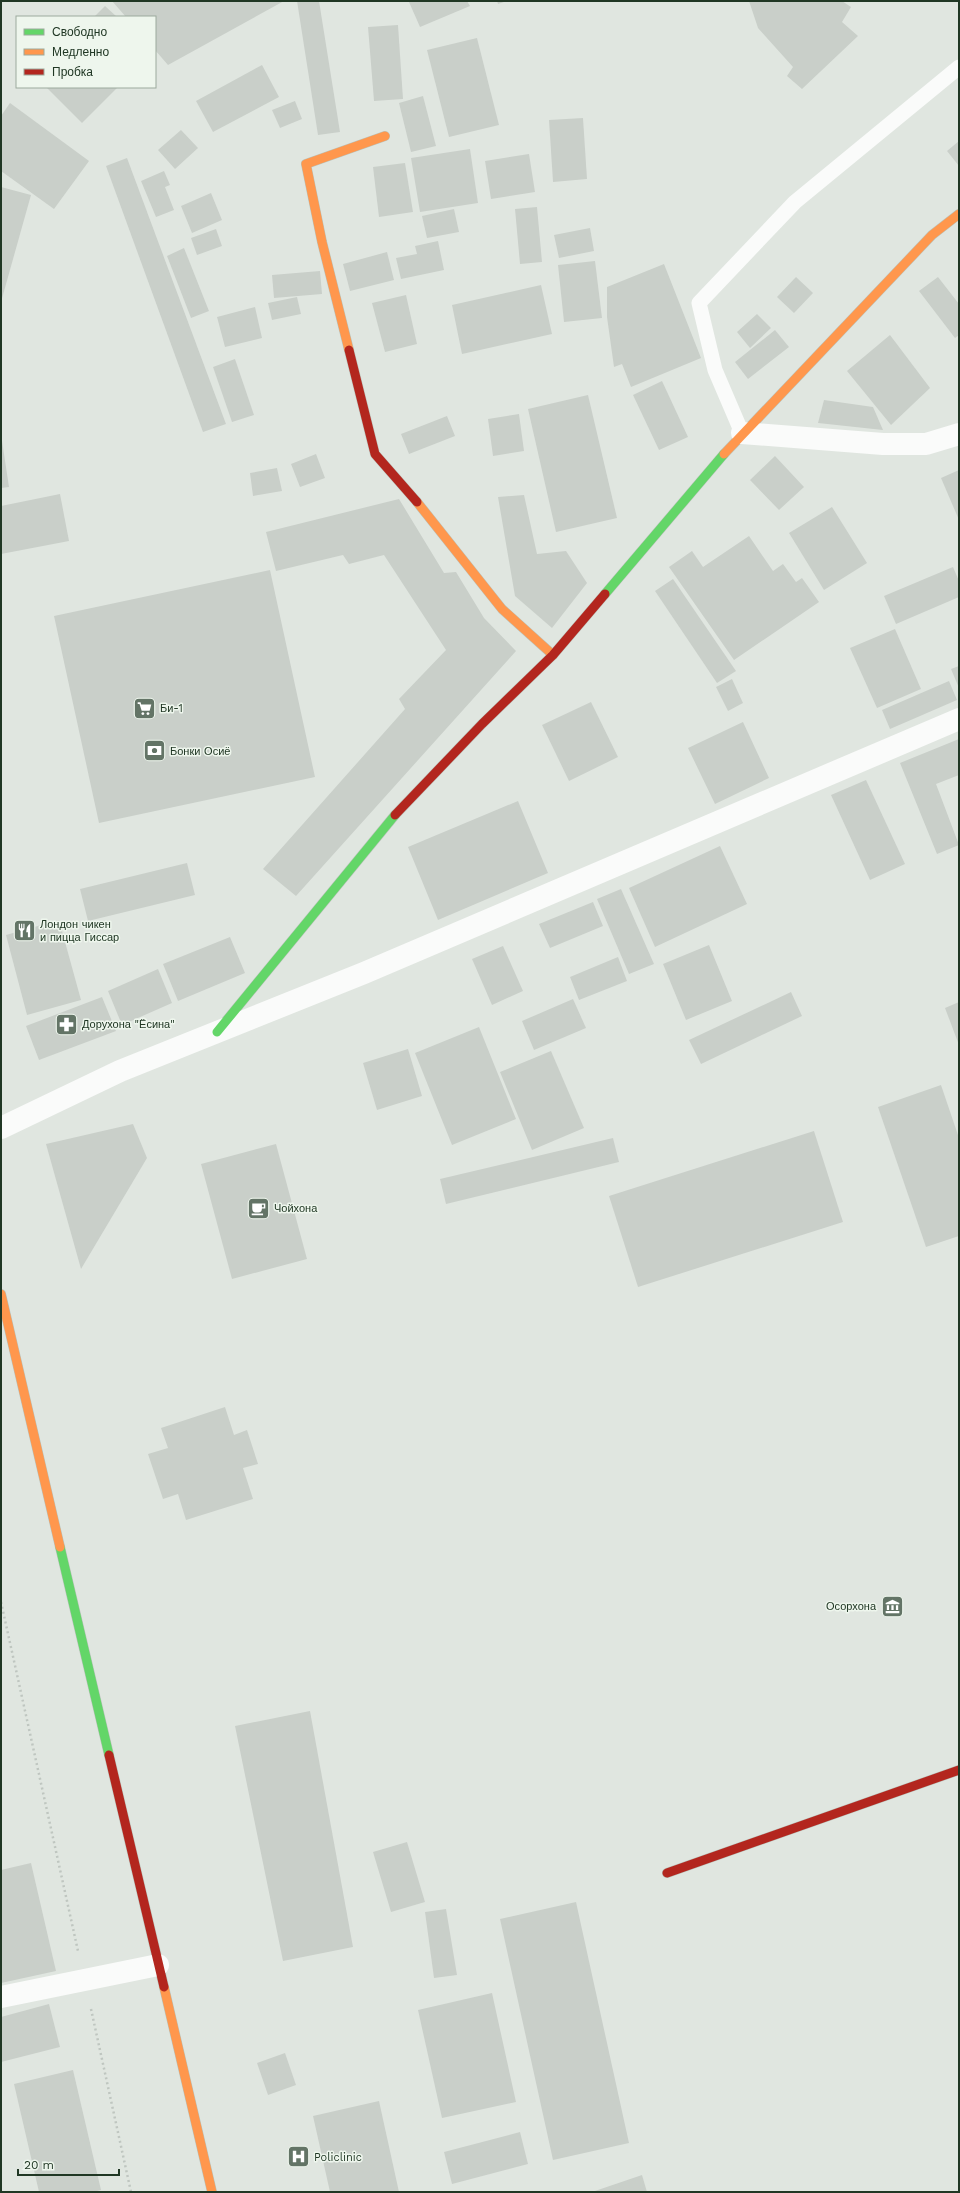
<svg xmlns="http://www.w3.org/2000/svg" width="960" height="2193" viewBox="0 0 960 2193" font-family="'Work Sans',sans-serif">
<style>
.building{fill:#c9cfc9}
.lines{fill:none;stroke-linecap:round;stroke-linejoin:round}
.fast-casing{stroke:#b9c2ba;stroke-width:10}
.slow-casing{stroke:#b9c2ba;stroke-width:10}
.jam-casing{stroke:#b9c2ba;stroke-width:10}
.path{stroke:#bfc6c0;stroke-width:2.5;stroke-dasharray:2 3;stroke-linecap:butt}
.lane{stroke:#fafbfa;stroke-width:15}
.street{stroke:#fafbfa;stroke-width:22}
.fast{stroke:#63d668;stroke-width:9}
.slow{stroke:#ff974d;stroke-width:9}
.jam{stroke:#b3261e;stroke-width:9}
.labels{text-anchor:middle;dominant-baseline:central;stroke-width:3;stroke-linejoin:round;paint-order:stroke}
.poi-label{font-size:11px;fill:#203724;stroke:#eef6ed;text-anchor:start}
</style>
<rect width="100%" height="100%" fill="#e0e6e0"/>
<!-- building -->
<g class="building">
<path d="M112,1h172l-116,64 -13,-15v-33h-29z"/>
<path d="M297,1h22l21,131 -22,3z"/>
<path d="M467,1l3,5 -50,21 -11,-25z"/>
<path d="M497,1h10l-9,3z"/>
<path d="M749,1h93l9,6 -9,15 16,14 -56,53 -15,-13 6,-9 -35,-39z"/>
<path d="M105,6l12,11h-23z"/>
<path d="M398,25l5,74 -29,2 -6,-74z"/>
<path d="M477,38l22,87 -50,12 -22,-87z"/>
<path d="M262,65l17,32 -66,35 -17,-31z"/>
<path d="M46,87h72l-36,36z"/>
<path d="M423,96l13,50 -25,6 -12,-49z"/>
<path d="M295,101l7,18 -22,9 -8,-18z"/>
<path d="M10,103l79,58 -35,48 -53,-38v-55z"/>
<path d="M583,118l4,61 -34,3 -4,-62z"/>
<path d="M181,130l17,18 -23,21 -17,-19z"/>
<path d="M959,141v25l-12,-15z"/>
<path d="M470,149l8,54 -58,9 -9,-54z"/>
<path d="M529,154l6,38 -44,7 -6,-38z"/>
<path d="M127,158l99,266 -23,8 -97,-266z"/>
<path d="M405,163l8,49 -34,5 -6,-50z"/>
<path d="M164,171l6,14 -5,2 9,23 -18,7 -15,-36z"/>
<path d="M1,187l30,8 -30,107z"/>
<path d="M211,193l11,27 -30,13 -11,-27z"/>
<path d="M537,207l5,55 -22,2 -5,-55z"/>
<path d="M454,209l5,23 -32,6 -5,-22z"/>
<path d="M590,228l4,23 -35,7 -5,-23z"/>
<path d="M216,229l6,17 -25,9 -6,-17z"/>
<path d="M438,241l6,29 -43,9 -5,-21 21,-4 -2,-8z"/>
<path d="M184,248l25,63 -18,7 -24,-62z"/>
<path d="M387,252l7,28 -44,11 -7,-27z"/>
<path d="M595,261l7,57 -38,4 -6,-57z"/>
<path d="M664,264l37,94 -70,29 -9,-23 -8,3 -7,-50v-30z"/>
<path d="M320,271l2,23 -48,4 -2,-23z"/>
<path d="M796,277l17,16 -19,20 -17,-16z"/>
<path d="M938,277l21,27v31l-4,3 -36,-47z"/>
<path d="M541,285l11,49 -90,20 -10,-49z"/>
<path d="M406,295l11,49 -32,8 -13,-49z"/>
<path d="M297,297l4,17 -29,6 -4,-17z"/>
<path d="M255,307l7,31 -37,9 -8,-30z"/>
<path d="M757,314l14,14 -21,20 -13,-16z"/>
<path d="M775,330l14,17 -41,32 -13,-17z"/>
<path d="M890,335l40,53 -39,37 -44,-54z"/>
<path d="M235,359l19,56 -22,7 -19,-55z"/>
<path d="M662,381l26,56 -29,13 -26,-55z"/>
<path d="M588,395l29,123 -61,14 -28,-123z"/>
<path d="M824,400l49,7 10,23 -65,-7z"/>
<path d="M519,414l5,37 -31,5 -5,-37z"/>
<path d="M447,416l8,20 -46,18 -8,-20z"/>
<path d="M1,434l8,53 -8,1z"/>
<path d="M316,454l9,24 -25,9 -9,-23z"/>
<path d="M775,456l29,31 -25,23 -29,-30z"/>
<path d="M277,468l5,23 -29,5 -3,-23z"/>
<path d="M959,470v50l-18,-42z"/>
<path d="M60,494l9,47 -68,13v-48z"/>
<path d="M524,495l13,59 29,-3 21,32 -35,45 -37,-32 -17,-99z"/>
<path d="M399,499l45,74 12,-1 28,46 32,33 -220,245 -33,-27 142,-160 -6,-10 47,-49 -62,-95 -35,9 -6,-9 -67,16 -10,-39z"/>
<path d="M832,507l35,56 -43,27 -35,-57z"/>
<path d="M749,536l24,35 10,-7 13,18 6,-4 17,24 -85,58 -65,-93 23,-16 11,16z"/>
<path d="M953,567l6,14v16l-63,27 -12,-28z"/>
<path d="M270,570l45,207 -216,46 -45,-207z"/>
<path d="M673,579l63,92 -19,12 -62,-92z"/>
<path d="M895,629l26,60 -44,19 -27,-60z"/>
<path d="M959,666v22l-8,-19z"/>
<path d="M732,679l11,24 -15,8 -12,-24z"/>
<path d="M949,681l8,19 -67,29 -8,-19z"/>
<path d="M591,702l27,55 -49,24 -27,-56z"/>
<path d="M743,722l26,56 -54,26 -27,-56z"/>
<path d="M959,739v36l-23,9 23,61 -22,9 -37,-91z"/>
<path d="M866,780l39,84 -35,16 -39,-85z"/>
<path d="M518,801l30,72 -110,47 -30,-73z"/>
<path d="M720,846l27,58 -92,43 -26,-59z"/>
<path d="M187,863l8,32 -107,26 -8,-32z"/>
<path d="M621,889l33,75 -25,10 -32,-75z"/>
<path d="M593,902l10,24 -53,22 -11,-24z"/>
<path d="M59,920l22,80 -54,15 -21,-80z"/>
<path d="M230,937l15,36 -67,28 -15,-37z"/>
<path d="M709,945l23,56 -46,19 -23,-56z"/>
<path d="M503,946l20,45 -31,14 -20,-46z"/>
<path d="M618,957l9,24 -48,19 -9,-23z"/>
<path d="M158,969l14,34 -50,22 -14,-34z"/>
<path d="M791,992l11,24 -101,48 -12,-24z"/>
<path d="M102,997l14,34 -77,29 -13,-34z"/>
<path d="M573,999l13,29 -52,22 -12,-29z"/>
<path d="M959,1002v43l-14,-37z"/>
<path d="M479,1027l37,92 -64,26 -37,-92z"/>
<path d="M408,1049l14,47 -45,14 -14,-47z"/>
<path d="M551,1051l33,77 -52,22 -32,-78z"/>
<path d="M941,1085l18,53v98l-33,11 -48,-140z"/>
<path d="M133,1124l14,34 -66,111 -35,-125z"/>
<path d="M814,1131l29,91 -205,65 -29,-91z"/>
<path d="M613,1138l6,24 -173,42 -6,-25z"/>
<path d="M276,1144l31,115 -75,20 -31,-115z"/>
<path d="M225,1407l9,28 13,-5 11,34 -15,4 10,31 -67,21 -8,-26 -15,5 -15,-45 20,-6 -7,-20z"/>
<path d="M310,1711l43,236 -70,14 -48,-235z"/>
<path d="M407,1842l18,60 -34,10 -18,-60z"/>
<path d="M31,1863l25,108 -55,12v-113z"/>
<path d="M576,1902l53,241 -76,17 -53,-241z"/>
<path d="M446,1909l11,66 -23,3 -9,-66z"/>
<path d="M492,1993l24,109 -74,16 -24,-108z"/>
<path d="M49,2004l11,43 -59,15v-45z"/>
<path d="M285,2053l11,32 -28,10 -11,-32z"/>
<path d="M73,2070l28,120 -8,2h-54l-25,-108z"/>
<path d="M379,2101l20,91h-69l-17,-76z"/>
<path d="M520,2132l8,32 -76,20 -8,-32z"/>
<path d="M642,2175l5,17h-55z"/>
</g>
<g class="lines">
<defs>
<g id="fast">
<path d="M605,594l119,-140"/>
<path d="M217,1032l178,-217"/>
<path d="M60,1547l49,208"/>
</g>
<g id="slow">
<path d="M349,350l-27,-108 -16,-78 79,-28"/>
<path d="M724,454l208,-219 27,-21"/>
<path d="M417,502l85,107 51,46"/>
<path d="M1,1294l59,253"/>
<path d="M164,1987l48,205"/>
</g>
<g id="jam">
<path d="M349,350l26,104 42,48"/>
<path d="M395,815l87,-91 71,-69 52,-61"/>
<path d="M109,1755l55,232"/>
<path d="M667,1873l292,-103"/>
</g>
</defs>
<!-- fast casing -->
<use href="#fast" class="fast-casing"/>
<!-- slow casing -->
<use href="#slow" class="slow-casing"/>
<!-- jam casing -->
<use href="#jam" class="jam-casing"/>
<!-- path -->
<g class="path">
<path d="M1,1602l77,349"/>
<path d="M91,2009l40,183"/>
</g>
<!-- lane -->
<path class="lane" d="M742,433l-27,-63 -16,-67 96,-101 164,-135"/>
<!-- street -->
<g class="street">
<path d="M742,433l141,11h43l33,-10"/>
<path d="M1,1128l119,-57 244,-98 595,-254"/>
<path d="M1,1997l157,-32"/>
</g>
<!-- fast -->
<use href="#fast" class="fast"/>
<!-- slow -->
<use href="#slow" class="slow"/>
<!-- jam -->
<use href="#jam" class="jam"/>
</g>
<!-- icons -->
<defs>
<symbol id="supermarket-square" viewBox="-11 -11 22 22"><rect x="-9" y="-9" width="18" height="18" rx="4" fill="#637466" stroke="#eef6ed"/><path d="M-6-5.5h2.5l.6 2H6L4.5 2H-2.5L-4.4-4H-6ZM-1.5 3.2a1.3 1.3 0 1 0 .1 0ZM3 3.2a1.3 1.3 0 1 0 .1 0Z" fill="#fff"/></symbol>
<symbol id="bank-square" viewBox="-11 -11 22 22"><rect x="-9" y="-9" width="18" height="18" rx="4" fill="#637466" stroke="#eef6ed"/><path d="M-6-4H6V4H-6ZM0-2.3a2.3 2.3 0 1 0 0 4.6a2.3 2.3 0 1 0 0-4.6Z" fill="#fff"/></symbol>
<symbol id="restaurant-square" viewBox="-11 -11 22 22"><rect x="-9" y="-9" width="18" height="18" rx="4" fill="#637466" stroke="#eef6ed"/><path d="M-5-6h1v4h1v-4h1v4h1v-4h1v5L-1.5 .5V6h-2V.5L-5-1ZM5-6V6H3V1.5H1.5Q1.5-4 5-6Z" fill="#fff"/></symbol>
<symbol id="pharmacy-square" viewBox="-11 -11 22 22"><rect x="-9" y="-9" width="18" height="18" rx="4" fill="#637466" stroke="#eef6ed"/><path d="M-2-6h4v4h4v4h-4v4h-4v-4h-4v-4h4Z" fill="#fff"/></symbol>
<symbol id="cafe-square" viewBox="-11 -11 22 22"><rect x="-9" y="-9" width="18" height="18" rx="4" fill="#637466" stroke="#eef6ed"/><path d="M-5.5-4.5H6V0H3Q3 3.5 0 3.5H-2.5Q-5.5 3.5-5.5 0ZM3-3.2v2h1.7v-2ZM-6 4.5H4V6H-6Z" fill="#fff"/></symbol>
<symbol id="museum-square" viewBox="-11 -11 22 22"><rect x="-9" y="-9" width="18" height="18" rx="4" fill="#637466" stroke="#eef6ed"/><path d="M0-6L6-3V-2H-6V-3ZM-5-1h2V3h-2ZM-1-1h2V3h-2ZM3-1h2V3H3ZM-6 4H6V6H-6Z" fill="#fff"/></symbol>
<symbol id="hospital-square" viewBox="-11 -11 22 22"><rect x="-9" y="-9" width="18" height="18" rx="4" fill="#637466" stroke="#eef6ed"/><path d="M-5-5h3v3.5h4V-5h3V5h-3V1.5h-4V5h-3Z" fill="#fff"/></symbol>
</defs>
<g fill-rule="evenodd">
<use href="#supermarket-square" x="132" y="696" width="25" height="25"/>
<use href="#bank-square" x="142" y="738" width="25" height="25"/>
<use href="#restaurant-square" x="12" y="918" width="25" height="25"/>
<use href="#pharmacy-square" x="54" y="1012" width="25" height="25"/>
<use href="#cafe-square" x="246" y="1196" width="25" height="25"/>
<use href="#museum-square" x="880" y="1594" width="25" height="25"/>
<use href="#hospital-square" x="286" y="2144" width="25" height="25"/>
</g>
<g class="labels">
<!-- poi labels -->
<g class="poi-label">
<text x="160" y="708">Би-1</text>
<text x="170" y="751">Бонки Осиё</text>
<text x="40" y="924">Лондон чикен<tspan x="40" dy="13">и пицца Гиссар</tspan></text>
<text x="82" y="1024">Дорухона "Ёсина"</text>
<text x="274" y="1208">Чойхона</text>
<text x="876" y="1606" text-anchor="end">Осорхона</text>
<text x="314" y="2157">Policlinic</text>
</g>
</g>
<!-- border -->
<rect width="960" height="2193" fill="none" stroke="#203724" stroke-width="4"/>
<!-- legend -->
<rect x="16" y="16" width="140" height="72" fill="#eef6ed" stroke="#9caa9d"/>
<rect x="24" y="29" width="20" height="6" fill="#63d668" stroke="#9caa9d"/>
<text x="52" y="36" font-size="12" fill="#203724">Свободно</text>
<rect x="24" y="49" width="20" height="6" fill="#ff974d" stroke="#9caa9d"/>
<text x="52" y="56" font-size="12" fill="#203724">Медленно</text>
<rect x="24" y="69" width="20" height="6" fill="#b3261e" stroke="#9caa9d"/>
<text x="52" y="76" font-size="12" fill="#203724">Пробка</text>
<!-- scale -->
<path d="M18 2169v6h101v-6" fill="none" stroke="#203724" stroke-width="2"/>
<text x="24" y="2169" font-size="12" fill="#203724" stroke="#eef6ed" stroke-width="3" paint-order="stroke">20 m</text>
</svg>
